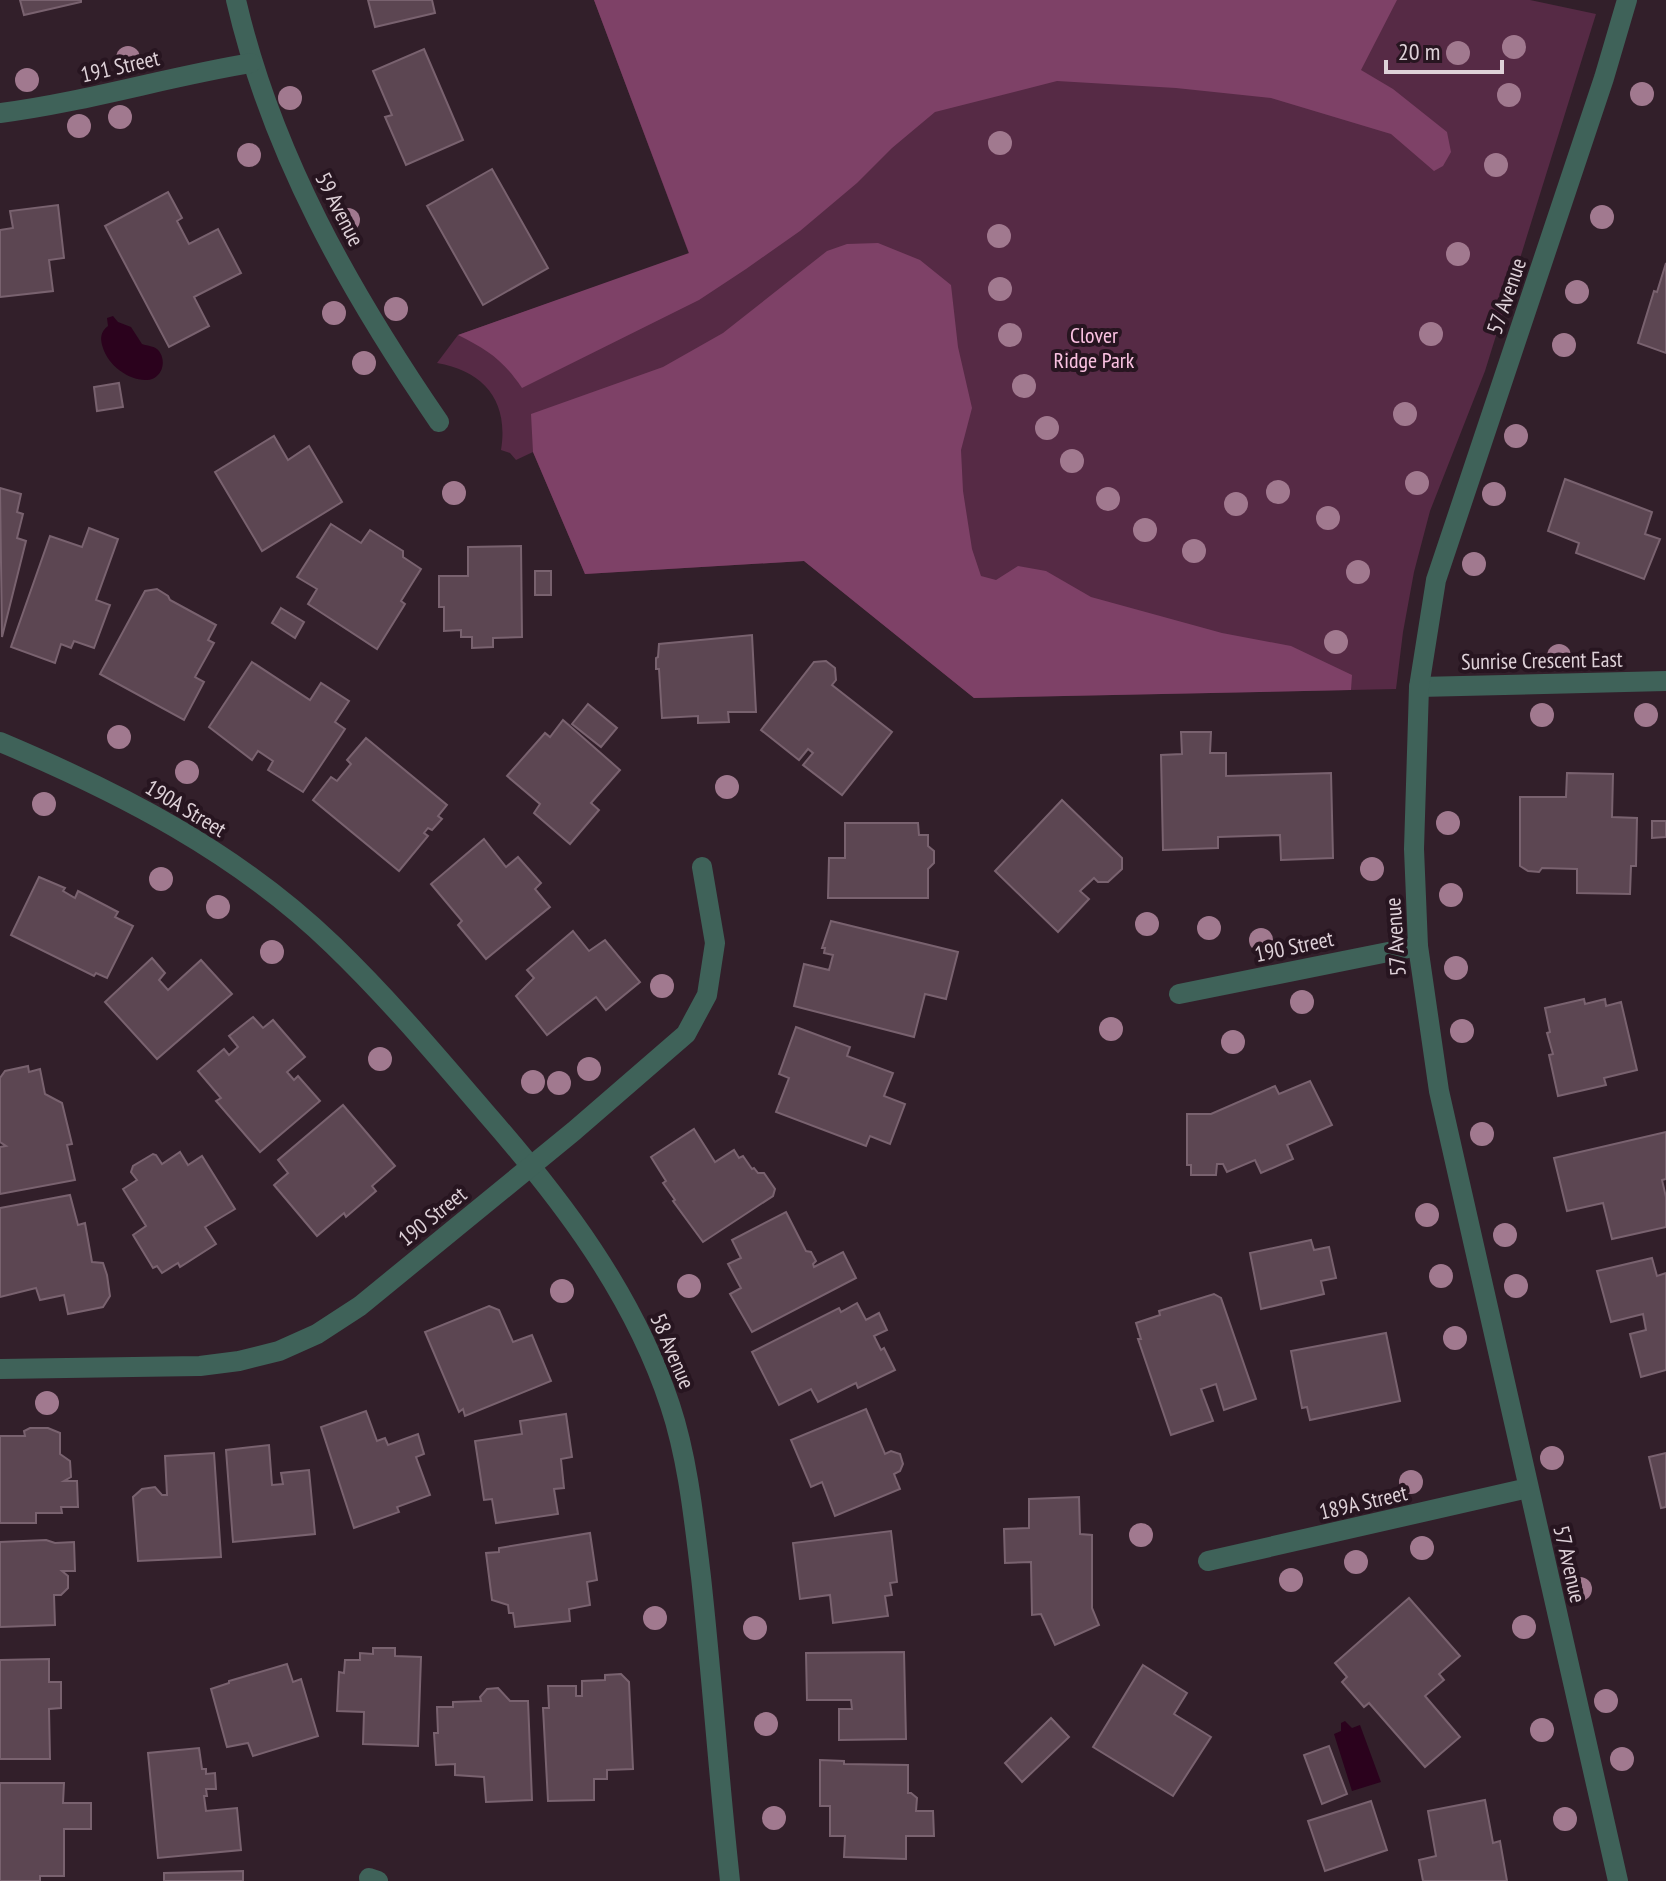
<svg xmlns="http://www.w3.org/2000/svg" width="1666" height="1881" viewBox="0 0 1666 1881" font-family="'PT Sans Narrow',sans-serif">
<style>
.green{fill:#562a45}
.forest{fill:#7e4167}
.water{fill:#2b021d}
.building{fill:#5c4652;stroke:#79626f;stroke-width:2}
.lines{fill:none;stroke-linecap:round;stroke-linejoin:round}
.minor{stroke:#3f6259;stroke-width:20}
.tree{fill:#a1798f}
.labels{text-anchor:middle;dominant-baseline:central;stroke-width:8;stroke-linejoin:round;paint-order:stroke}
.street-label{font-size:22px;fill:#ded1d8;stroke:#271520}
.park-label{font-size:22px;fill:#fbc2e2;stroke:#271520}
</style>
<rect width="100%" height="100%" fill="#321f2a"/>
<!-- green -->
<path class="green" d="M594,0h936l66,14 -111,357 -55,140 -16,61 -11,60 -7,57 -422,9 -170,-137 -219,13 -52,-122 -17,8 -6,-7 -9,-3c8,-49 -17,-79 -64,-87l21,-28 231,-81z"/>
<!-- forest -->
<g class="forest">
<path d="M594,0h803l-36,70 32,19 54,43 4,20 -8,14 -9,5 -43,-37 -120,-36 -95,-10 -119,-7 -122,31 -43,36 -35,35 -57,48 -54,38 -47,31 -177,88c-19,-28 -34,-38 -64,-53l231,-82z"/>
<path d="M878,243l42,17 31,25 7,62 14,61 -11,42 2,41 9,58 9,27 15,4 22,-14 28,5 45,26 131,36 69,13 61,29 -1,15 -377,8 -170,-137 -219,13 -52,-122 -2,-38 132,-47 60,-34 104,-82 20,-7z"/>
</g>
<!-- water -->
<g class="water">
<path d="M113,316l5,6 13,5 11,17c6,2 13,2 17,7 8,11 3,28 -12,29 -18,1 -39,-15 -44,-32 -3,-9 -3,-16 5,-22l-1,-8z"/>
<path d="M1345,1721l7,7 8,-3 21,57 -29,9 -18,-57 7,-3v-8z"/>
</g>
<!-- building -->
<g class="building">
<path d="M20,0h61v2l-57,13z"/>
<path d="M368,0h64l3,13 -60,14z"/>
<path d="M424,49l39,91 -57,25 -21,-48 7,-2 -19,-44z"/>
<path d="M492,169l56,99 -65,37 -56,-99z"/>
<path d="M168,192l14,26 -5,3 12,23 29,-15 23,44 -47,24 15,29 -40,21 -64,-121z"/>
<path d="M58,205l6,53 -15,2 4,31 -53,6v-67l13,-2 -3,-17z"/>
<path d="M1666,263v90l-28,-10 16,-52 3,1z"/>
<path d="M119,383l4,24 -26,4 -3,-24z"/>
<path d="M274,436l14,24 21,-14 33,56 -80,49 -47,-79z"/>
<path d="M1565,479l87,33 -7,22 15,5 -16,40 -68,-26 3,-10 -31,-12z"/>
<path d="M0,488l21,6 -4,18 6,2 -6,24 9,3 -24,96z"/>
<path d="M331,524l30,19 9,-13 33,21v6l18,12 -20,32 4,3 -28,45 -69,-45 9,-15 -20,-12z"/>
<path d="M89,528l29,11 -22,61 14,5 -16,43 -20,-7 -3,7 -10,-4 -6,19 -44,-16 39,-111 32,11z"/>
<path d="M521,546l1,91 -29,1v9l-21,1v-11h-11v-7l-17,1v-24h-5v-31h29v-29z"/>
<rect x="535" y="571" width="16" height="24"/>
<path d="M157,589l11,7 2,4 46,25 -8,15 6,3 -19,34 9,5 -20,38 -84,-46 45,-83z"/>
<path d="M281,608l23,14 -9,16 -23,-15z"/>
<path d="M752,635l4,77h-28l1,10 -31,1v-7l-36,2 -3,-49h-3v-11l2,-1 1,-13z"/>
<path d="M826,661l9,7 1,12 -4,5 60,47 -50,63 -39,-30 10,-12 -5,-4 -9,11 -38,-30 53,-68z"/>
<path d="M252,662l58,38 11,-17 28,18 -14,21 10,7 -42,63 -35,-22 5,-9 -15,-10 -6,9 -43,-33z"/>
<path d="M588,704l29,24 -16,19 -29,-23z"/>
<path d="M563,720l57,50 -29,33 8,7 -29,34 -36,-31 6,-9 -33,-28 38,-43 5,4z"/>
<path d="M1181,732h30l-1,21h16v23l105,-3 2,85 -52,2 -1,-25 -62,2v11l-55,2 -2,-95 21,-1z"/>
<path d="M366,738l81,67 -9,11 4,3 -10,11 -4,-2 -4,5 4,3 -29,35 -86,-71 18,-23 6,4 14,-17 -4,-4z"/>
<path d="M1567,773l46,1 -1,43 25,1 -1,48h-5l-1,28 -53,-1v-24l-35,-1 -3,4 -11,-1 -8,-5v-69h46z"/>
<path d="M1062,800l60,58v11l-14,13h-10l-4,-4 -14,13 9,8 -31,33 -63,-61z"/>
<path d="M1652,821h14v16l-14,1z"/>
<path d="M845,823h73l1,12h9v11l6,5v12l-6,6v29h-100l1,-40h16z"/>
<path d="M484,839l22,28 12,-10 23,26 -6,6 15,18 -64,52 -28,-34 4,-4 -31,-37z"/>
<path d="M39,877l26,11 -2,3 12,7 3,-7 40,21 -3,5 18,9 -26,52 -11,-5 -2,3 -83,-41z"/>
<path d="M831,921l127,31 -12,47 -21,-5 -11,43 -120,-31 10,-42 25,6 4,-15 -9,-2 1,-5h-3z"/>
<path d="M573,931l16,20 16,-11 35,42 -34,28 -10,-13 -49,38 -31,-39 18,-18 -7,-8z"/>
<path d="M152,958l13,15 -6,7 9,10 33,-30 31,34 -75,65 -52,-57z"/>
<path d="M1584,999l1,5 20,-5 1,7 15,-4 16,68 -33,8 2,7 -48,11 -9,-41 4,-1 -6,-21 3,-1 -5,-24z"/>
<path d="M253,1017l10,11 10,-8 32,37 -18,15 7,8 4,-4 22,25 -60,51 -44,-51 5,-3 -23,-27 26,-22 5,6 9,-8 -9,-11z"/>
<path d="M796,1027l54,20 -3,9 46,17 -9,23 21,8 -15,40 -20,-8 -4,10 -90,-34 13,-34 -10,-4z"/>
<path d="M28,1066l1,6 11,-3 5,25 17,9 10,41 -5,1 8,35 -75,14v-47l6,-1 -6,-4v-64l5,-7z"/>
<path d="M1310,1081l22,44 -45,20 6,14 -32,14 -6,-13 -28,12 -4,-8h-6l-1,11h-25v-10h-4v-51h24l64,-28 4,8z"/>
<path d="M343,1105l52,61 -23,20 4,5 -30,26 -2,-4 -27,23 -43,-51 14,-12 -10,-13z"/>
<path d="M694,1129l21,33 19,-12 5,8 4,-2 9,13 2,-1 4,5h6l11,16 -2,7 -70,46 -30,-41 2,-1 -12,-17 3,-2 -15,-24z"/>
<path d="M1666,1132v47l-4,1 4,17v30l-54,12 -9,-36 -36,8 -13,-53z"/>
<path d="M180,1152l8,13 14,-9 33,53 -30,18 11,17 -36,23 -2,-4 -16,10 -5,-7 -4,2 -20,-33 13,-9 -23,-37 14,-9 -6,-8 2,-6 20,-12 3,1 6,9z"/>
<path d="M70,1195l8,30 7,-2 7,39 11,1 4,12 3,21 -7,11 -35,7 -4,-19 -24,5 -4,-12 -36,9v-89z"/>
<path d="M786,1212l20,39 5,1 5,9 -3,3 1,3 29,-15 13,26 -104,54 -22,-38 11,-6 -13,-24 13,-6 -9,-18z"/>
<path d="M1311,1240l3,10 15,-3 7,31 -15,3 3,13 -63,15 -11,-56z"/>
<path d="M1652,1258l5,18 9,-3v97l-25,7 -11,-43 16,-4 -3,-16 -32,8 -14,-51z"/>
<path d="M1214,1294l7,4 35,101 -32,11 -8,-26 -15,5 12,32 -42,14 -33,-96h3l-5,-16 24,-8 -1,-4z"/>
<path d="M857,1303l9,17 13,-7 8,17 -13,6 7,14 3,-2 11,22 -37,18 -2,-5 -38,19 -7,-13 -32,16 -27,-53 87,-44 2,4z"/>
<path d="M489,1306l10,4 14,32 19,-7 19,46 -86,35 -2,-7 -4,3 -34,-80z"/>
<path d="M1386,1333l14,68 -90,19 -3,-13 -5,1 -11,-57z"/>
<path d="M866,1409l19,45 6,-3 9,3 3,10 -3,7 -6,3 6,15 -65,27 -13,-34 -11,5 -20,-47z"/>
<path d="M366,1411l11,30 8,-3 3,7 30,-11 6,20 -8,3 14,38 -33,12 2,5 -45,16 -33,-101z"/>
<path d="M566,1414l6,43 -11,2 3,29 -10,1 4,25 -62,9 -4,-24 -8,1 -9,-59 47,-7 -2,-13z"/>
<path d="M30,1428h18l12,5v21l10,7 1,16 -7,4h13l1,26h-17l1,6h-26v10h-36v-87h25l-1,-5z"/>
<path d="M269,1445l3,40 11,-1 -2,-11 28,-3 6,64 -82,8 -7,-92z"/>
<path d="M214,1453l7,104 -83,4 -5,-64 9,-8 13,-2 7,8h5l-2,-39z"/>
<path d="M1666,1453v54l-5,1 -12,-51z"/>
<path d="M1079,1497l1,37 12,1v73l7,17 -44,20 -14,-31 -9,1 -1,-53 -26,1 -1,-34 25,-1v-29z"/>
<path d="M891,1531l6,51 -7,1 2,12 -7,1 3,20 -55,7 -3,-28 -30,4 -7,-56z"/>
<path d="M590,1533l7,47 -10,2 3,23 -21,4 1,12 -55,6 -2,-14h-4l-1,-8 -16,-5 -6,-47 13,-1v-4z"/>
<path d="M46,1540l9,3 19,-1 1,29h-13l6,5v12l-7,7h-7l1,30 -55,2v-85z"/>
<path d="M1409,1598l51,58 -21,18 5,6 -19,16 35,41 -35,30 -56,-64 -5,4 -22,-25 5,-5 -12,-14z"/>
<path d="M373,1648h22v8l26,1 -3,89 -55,-2 1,-32 -27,-1 2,-39 5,1 1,-13h15v-7l13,1z"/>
<path d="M904,1652l2,87 -67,1v-31h13l-1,-9h-44l-1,-47z"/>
<path d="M49,1659v23h12v26l-12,1 1,50h-50v-99z"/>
<path d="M287,1664l6,18 8,-3 17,57 -65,20 -5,-13 -21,4 -16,-58 18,-6v-2z"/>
<path d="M1143,1665l44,28 -13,21 37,23 -38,59 -80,-49z"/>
<path d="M621,1674l8,8 4,87 -26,1v9h-13v21l-46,1 -5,-93h6l-1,-22h28v10h6v-15l23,-1v-5z"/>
<path d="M498,1688l12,13h18l4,99 -46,2 -2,-25 -29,-2v-11l-19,1 -2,-32h4l-1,-26h16v-5l28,-1 -1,-4 7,-8z"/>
<path d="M1051,1718l18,19 -47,45 -17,-19z"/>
<path d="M1329,1746l18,48 -25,10 -18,-49z"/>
<path d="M199,1748l3,21h4v5l9,-1 1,16h-10l1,7h-3l2,15 31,-3 4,42 -83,8 -10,-105z"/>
<path d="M820,1760l24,1v3l64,1v28h3l6,5 -1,13h17l1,25h-28v23l-62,-2 1,-21h-15v-30h-10z"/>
<path d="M0,1783h64l-1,20h28v26h-27v47h-24v5h-40z"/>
<path d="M1485,1800l8,43 7,-2 7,40h-84l-4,-21 17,-4 -8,-45z"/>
<path d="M1371,1801l16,49 -62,21 -17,-50z"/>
<path d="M243,1871v10h-79v-8z"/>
</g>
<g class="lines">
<!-- minor -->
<g class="minor">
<path d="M236,0c36,155 114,292 203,422"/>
<path d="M0,113c85,-11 167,-36 251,-50"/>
<path d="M1419,687l247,-6"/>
<path d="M0,742c121,51 238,111 333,203 55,53 103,110 152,167 77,88 148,181 185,293 18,54 24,115 31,172 11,101 18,203 29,304"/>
<path d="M1179,994l239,-48"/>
<path d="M0,1369l200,-3 39,-5 40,-10 38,-17 43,-28 214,-175 112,-97 21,-39 8,-52 -13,-76"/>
<path d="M1208,1561l320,-73"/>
<path d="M369,1878l9,3"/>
<path d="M1618,1881l-179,-790 -21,-145 -4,-97 5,-162 17,-107 168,-502 23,-78"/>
</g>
</g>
<!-- trees -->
<g class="tree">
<circle cx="1514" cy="47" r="12"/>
<circle cx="1458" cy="53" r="12"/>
<circle cx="128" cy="58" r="12"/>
<circle cx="27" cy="80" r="12"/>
<circle cx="1642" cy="94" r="12"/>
<circle cx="1509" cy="95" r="12"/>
<circle cx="290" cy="98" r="12"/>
<circle cx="120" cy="117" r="12"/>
<circle cx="79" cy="126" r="12"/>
<circle cx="1000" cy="143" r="12"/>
<circle cx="249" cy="155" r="12"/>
<circle cx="1496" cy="165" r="12"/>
<circle cx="1602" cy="217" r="12"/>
<circle cx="348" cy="220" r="12"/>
<circle cx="999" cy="236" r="12"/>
<circle cx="1458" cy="254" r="12"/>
<circle cx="1000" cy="289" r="12"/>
<circle cx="1577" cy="292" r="12"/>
<circle cx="396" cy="309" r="12"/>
<circle cx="334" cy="313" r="12"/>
<circle cx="1431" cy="334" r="12"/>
<circle cx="1010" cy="335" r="12"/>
<circle cx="1564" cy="345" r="12"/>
<circle cx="364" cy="363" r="12"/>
<circle cx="1024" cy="386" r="12"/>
<circle cx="1405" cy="414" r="12"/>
<circle cx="1047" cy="428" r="12"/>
<circle cx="1516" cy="436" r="12"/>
<circle cx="1072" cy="461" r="12"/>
<circle cx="1417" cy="483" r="12"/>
<circle cx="1278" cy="492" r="12"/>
<circle cx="454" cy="493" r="12"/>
<circle cx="1494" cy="494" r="12"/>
<circle cx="1108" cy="499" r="12"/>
<circle cx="1236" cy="504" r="12"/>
<circle cx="1328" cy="518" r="12"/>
<circle cx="1145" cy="530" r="12"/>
<circle cx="1194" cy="551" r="12"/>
<circle cx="1474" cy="564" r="12"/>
<circle cx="1358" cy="572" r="12"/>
<circle cx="1336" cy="642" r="12"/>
<circle cx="1559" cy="656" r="12"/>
<circle cx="1542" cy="715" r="12"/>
<circle cx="1646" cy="715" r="12"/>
<circle cx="119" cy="737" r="12"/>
<circle cx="187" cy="772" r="12"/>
<circle cx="727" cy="787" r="12"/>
<circle cx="44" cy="804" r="12"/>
<circle cx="1448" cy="823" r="12"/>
<circle cx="1372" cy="869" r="12"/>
<circle cx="161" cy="879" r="12"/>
<circle cx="1451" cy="895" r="12"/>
<circle cx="218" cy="907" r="12"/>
<circle cx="1147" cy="924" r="12"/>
<circle cx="1209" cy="928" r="12"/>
<circle cx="1261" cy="940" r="12"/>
<circle cx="272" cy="952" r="12"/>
<circle cx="1456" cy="968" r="12"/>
<circle cx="662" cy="986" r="12"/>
<circle cx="1302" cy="1002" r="12"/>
<circle cx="1111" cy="1029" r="12"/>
<circle cx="1462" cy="1031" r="12"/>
<circle cx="1233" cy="1042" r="12"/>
<circle cx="380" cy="1059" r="12"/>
<circle cx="589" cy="1069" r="12"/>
<circle cx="533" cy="1082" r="12"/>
<circle cx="559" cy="1083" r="12"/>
<circle cx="1482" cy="1134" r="12"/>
<circle cx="1427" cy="1215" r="12"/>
<circle cx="1505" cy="1235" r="12"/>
<circle cx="1441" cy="1276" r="12"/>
<circle cx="689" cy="1286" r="12"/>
<circle cx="1516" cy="1286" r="12"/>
<circle cx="562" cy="1291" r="12"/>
<circle cx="1455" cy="1338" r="12"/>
<circle cx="47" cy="1403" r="12"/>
<circle cx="1552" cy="1458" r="12"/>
<circle cx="1411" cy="1482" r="12"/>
<circle cx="1141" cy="1535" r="12"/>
<circle cx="1422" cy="1548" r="12"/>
<circle cx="1356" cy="1562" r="12"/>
<circle cx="1291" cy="1580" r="12"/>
<circle cx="1580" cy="1589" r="12"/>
<circle cx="655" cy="1618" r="12"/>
<circle cx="1524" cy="1627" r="12"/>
<circle cx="755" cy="1628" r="12"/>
<circle cx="1606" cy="1701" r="12"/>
<circle cx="766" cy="1724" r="12"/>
<circle cx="1542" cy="1730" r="12"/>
<circle cx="1622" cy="1759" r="12"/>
<circle cx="774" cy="1818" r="12"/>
<circle cx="1565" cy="1819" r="12"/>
</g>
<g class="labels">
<!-- street labels -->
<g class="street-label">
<text transform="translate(120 66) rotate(-13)">191 Street</text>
<text transform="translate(340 209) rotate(63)">59 Avenue</text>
<text transform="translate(1506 296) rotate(-71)">57 Avenue</text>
<text transform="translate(1542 660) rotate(-1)">Sunrise Crescent East</text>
<text transform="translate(186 808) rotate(31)">190A Street</text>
<text transform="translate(1395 937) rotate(-94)">57 Avenue</text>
<text transform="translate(1294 946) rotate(-12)">190 Street</text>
<text transform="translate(432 1216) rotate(-39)">190 Street</text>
<text transform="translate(673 1351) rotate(67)">58 Avenue</text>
<text transform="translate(1363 1502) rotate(-13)">189A Street</text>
<text transform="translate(1570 1564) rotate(77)">57 Avenue</text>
</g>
<!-- park labels -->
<g class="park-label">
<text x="1094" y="335">Clover<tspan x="1094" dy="25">Ridge Park</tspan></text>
</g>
</g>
<!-- scale -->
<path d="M1386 60v12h116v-12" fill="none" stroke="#ded1d8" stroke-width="4"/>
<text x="1398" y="60" font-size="24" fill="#ded1d8" stroke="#271520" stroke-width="6" paint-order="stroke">20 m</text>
</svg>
